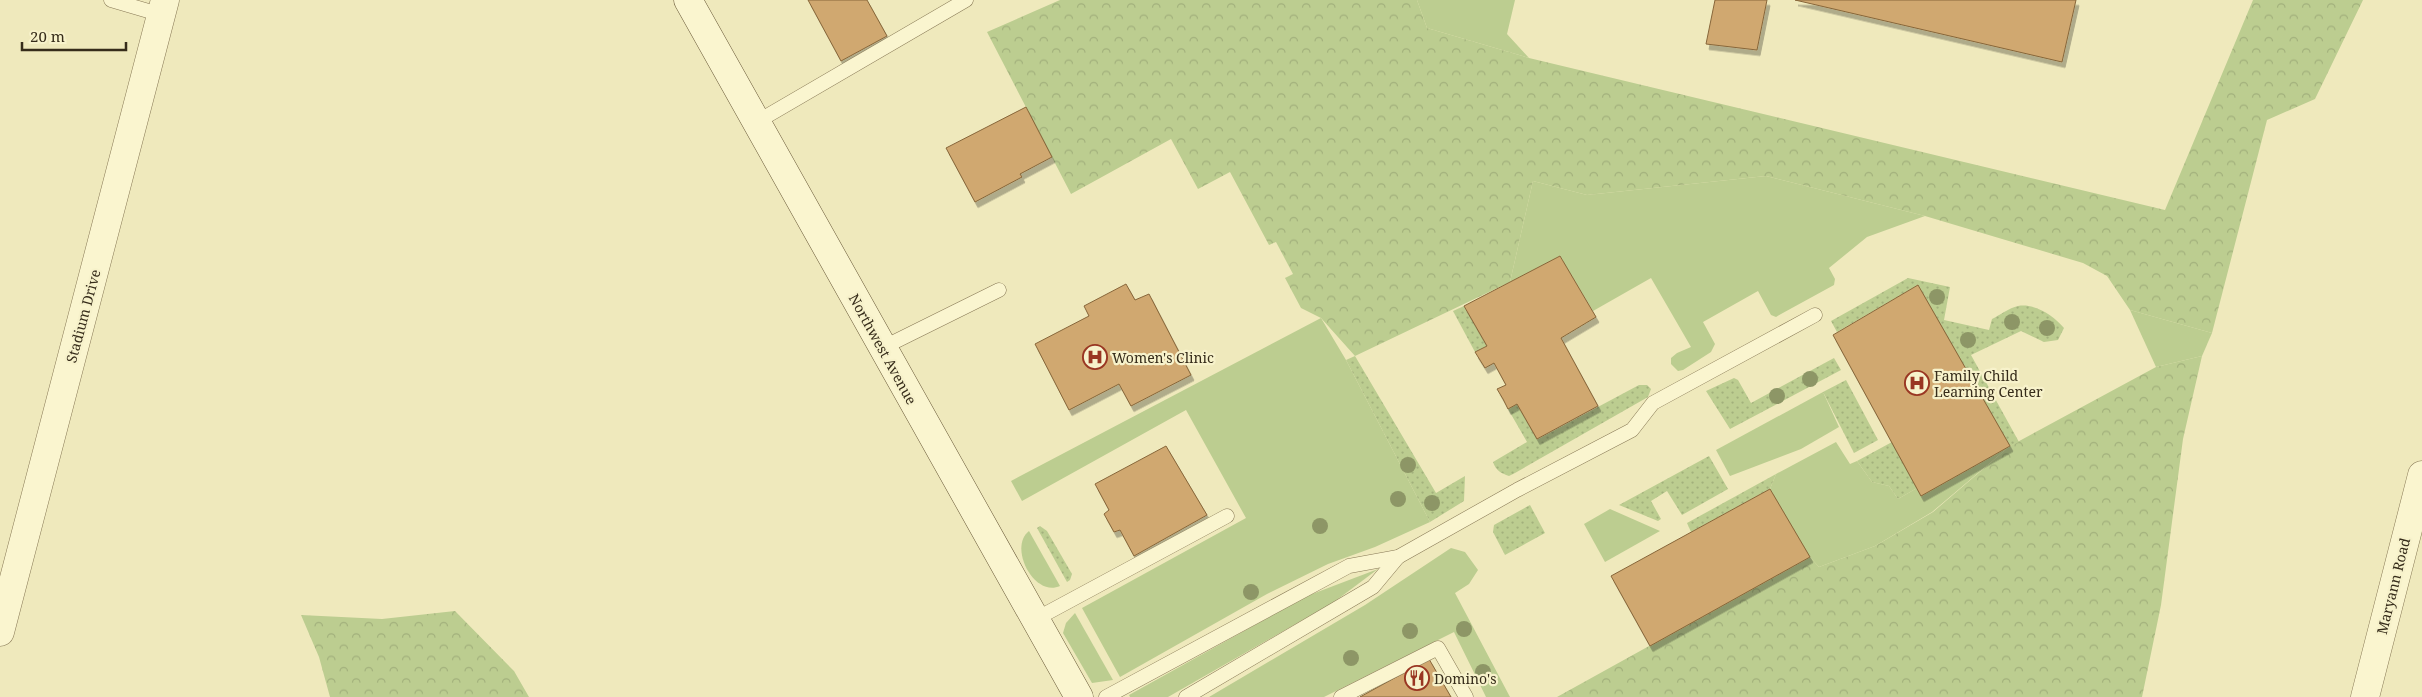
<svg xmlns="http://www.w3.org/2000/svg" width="2422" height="697" viewBox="0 0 2422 697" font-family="'Noto Serif',serif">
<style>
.green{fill:#bccd90}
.forest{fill:url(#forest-crowns)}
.garden{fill:url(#garden-dots)}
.building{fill:#d0a86f;stroke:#87663a;filter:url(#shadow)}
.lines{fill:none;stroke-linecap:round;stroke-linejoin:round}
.lane-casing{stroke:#877855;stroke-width:15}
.street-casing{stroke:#877855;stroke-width:29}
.secondary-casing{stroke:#695938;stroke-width:29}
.lane{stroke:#faf5cf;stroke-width:14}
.street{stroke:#faf5cf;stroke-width:28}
.secondary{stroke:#faf5cf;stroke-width:28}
.tree{fill:#8d9666}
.labels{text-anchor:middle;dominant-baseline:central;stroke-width:4.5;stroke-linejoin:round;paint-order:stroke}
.street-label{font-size:14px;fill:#362c1a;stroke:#f7f2cb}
.poi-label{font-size:14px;fill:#362c1a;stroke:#f7f2cb;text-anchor:start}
</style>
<defs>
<pattern id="forest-crowns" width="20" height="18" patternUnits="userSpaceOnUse" patternTransform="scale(1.25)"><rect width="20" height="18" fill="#bccd90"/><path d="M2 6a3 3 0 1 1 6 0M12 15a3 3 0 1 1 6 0" fill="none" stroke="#a2b07c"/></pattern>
<pattern id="garden-dots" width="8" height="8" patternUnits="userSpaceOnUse" patternTransform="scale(1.25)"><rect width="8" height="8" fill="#bccd90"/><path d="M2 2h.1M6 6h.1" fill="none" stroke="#a2b07c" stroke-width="1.8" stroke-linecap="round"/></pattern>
<filter id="shadow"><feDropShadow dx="3" dy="5.5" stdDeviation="0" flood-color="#0004"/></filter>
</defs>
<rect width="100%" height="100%" fill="#efe9bc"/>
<!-- green -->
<g class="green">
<path d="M1417,0h98l-8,34 22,24 -102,-30z"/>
<path d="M1766,176l159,40 -58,21 -38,31 6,11 -1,6 -53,29 -5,3 -5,-2 -13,-24 -55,31 12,22 -4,8 -28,18 -5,1 -7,-7v-6l6,-5 14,-6 -40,-69 -58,33 -33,-55 -50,26 23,-101 54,14z"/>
<path d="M2130,310l82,23 -10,23 -46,11z"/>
<path d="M1321,318l25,42 84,162 -55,25 -47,17 -61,30 -147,83 -38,-69 164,-90 -60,-108 -164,91 -11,-20z"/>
<path d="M1823,392l16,35 -38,22 -71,27 -14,-26z"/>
<path d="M1836,442l14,22 7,-3 15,21 17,4 9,13 19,-11 4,7 89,-49 -78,66 -57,34 -56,21 -9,-10 -40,-68 6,-15z"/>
<path d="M1610,509l50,22 -55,31 -21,-38z"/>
<path d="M1029,531l31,55c-26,12 -52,-39 -31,-55z"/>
<path d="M1451,548l14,4 13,18 -9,14 -14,9 55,104h-24l-32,-65 -130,65h-115l156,-92z"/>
<path d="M1378,569l-44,33 -166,95h-38l-1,-2 178,-99z"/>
<path d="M1075,613l38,67 -21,3 -29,-50 3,-10z"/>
</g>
<!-- forest -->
<g class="forest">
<path d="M1060,0h357l10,28 102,30 636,152 88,-210h110l-48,99 -48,21 -55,213 -82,-23 -23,-34 -24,-13 -158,-47 -159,-40 -179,19 -54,-14 -23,101 -155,74 -34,-38 -20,-10 -16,-30 8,-4 -17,-32 -7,3 -39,-73 -32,17 -27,-50 -100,55 -84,-162z"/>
<path d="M2202,356l-19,83 -22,166 -19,92h-585l253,-140 9,10 56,-21 58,-34 77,-66 146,-79z"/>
<path d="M455,611l59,60 15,26h-199l-11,-40 -18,-42 81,4z"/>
</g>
<!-- garden -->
<g class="garden">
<path d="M1908,278l42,9 -6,33 45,10 3,-11c8,-4 17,-11 26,-13 17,-3 36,10 46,22l-6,12 -14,2 -23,-11 -50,24 48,87 -9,4 -92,-161 -81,47 -6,-11z"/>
<path d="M1464,306l23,40 -12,6 -22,-41z"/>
<path d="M1355,356l81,137 29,-17 -1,25 -34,21 -84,-162z"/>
<path d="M1834,358l7,12 -111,59 -24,-38 28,-13 4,2 13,23z"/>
<path d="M1846,380l32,60 -24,13 -31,-61z"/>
<path d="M1639,385h8l4,4 -3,8 -133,76 -6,3c-8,-3 -13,-5 -16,-14l34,-20 -19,-33 9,-5 21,35z"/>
<path d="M1892,442l25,46 -19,11 -9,-13 -17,-4 -15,-21z"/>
<path d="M1709,456l19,33 -46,26 -15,-24 -16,10 10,18 -3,2 -39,-16z"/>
<path d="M1776,474l-6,15 -79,43 -4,-9z"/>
<path d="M1530,505l15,28 -40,22 -12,-23 1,-7z"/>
<path d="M1040,526l7,5 25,43 -2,6 -3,2 -30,-54z"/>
</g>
<!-- building -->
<g class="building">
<path d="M808,0h59l20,36 -46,25z"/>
<path d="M1715,0h52l-10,50 -51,-6z"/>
<path d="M1795,0h281l-14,62z"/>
<path d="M1026,107l26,50 -32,17 2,3 -47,25 -29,-54z"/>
<path d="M1560,256l36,61 -35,21 37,68 -61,33 -20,-35 -9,5 -5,-10 -6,-10 9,-4 -12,-22 -9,5 -10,-16 12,-6 -23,-40z"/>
<path d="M1126,284l9,16 14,-6 42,81 -60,31 -12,-22 -50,26 -34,-66 54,-28 -5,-10z"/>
<path d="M1918,285l92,161 -89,50 -88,-161z"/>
<path d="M1166,446l41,69 -73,41 -14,-26 -6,2 -10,-18 5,-4 -14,-26z"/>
<path d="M1770,489l40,68 -160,89 -39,-70z"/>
<path d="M1429,659l22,38h-91z"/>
</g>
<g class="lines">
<defs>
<g id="lane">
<path d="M111,0l51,15"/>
<path d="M755,123l211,-123"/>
<path d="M882,348l117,-58"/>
<path d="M1034,620l193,-104"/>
<path d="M1106,697l243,-131 49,-9 119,-67 115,-60 21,-27 162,-88"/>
<path d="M1186,697l187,-110 25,-30"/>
<path d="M1341,697l97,-49 28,49"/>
</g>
<g id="street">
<path d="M0,632l165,-632"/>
<path d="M2365,697l57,-222"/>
</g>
<path id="secondary" d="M688,0l391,697"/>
</defs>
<!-- lane casing -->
<use href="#lane" class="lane-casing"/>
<!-- street casing -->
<use href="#street" class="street-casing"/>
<!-- secondary casing -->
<use href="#secondary" class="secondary-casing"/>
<!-- lane -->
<use href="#lane" class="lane"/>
<!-- street -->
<use href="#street" class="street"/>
<!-- secondary -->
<use href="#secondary" class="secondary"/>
</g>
<!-- trees -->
<g class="tree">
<circle cx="1937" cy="297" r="8"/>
<circle cx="2012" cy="322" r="8"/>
<circle cx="2047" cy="328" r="8"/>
<circle cx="1968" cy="340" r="8"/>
<circle cx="1810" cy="379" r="8"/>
<circle cx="1777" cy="396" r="8"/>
<circle cx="1408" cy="465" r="8"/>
<circle cx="1398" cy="499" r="8"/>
<circle cx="1432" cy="503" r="8"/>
<circle cx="1320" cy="526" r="8"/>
<circle cx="1251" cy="592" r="8"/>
<circle cx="1464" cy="629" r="8"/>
<circle cx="1410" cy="631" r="8"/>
<circle cx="1351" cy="658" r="8"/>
<circle cx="1483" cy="672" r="8"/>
</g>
<!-- icons -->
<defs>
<symbol id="hospital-ring" viewBox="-11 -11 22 22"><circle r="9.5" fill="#f7f2cb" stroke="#993622" stroke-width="1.5"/><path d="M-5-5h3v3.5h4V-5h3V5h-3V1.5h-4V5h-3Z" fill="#993622"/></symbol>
<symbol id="restaurant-ring" viewBox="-11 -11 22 22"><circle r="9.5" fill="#f7f2cb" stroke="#993622" stroke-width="1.5"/><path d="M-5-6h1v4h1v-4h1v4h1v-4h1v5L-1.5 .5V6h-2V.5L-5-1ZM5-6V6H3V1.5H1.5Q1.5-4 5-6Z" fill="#993622"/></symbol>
</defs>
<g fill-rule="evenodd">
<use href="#hospital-ring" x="1081" y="343" width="28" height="28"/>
<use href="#hospital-ring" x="1903" y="369" width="28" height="28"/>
<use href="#restaurant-ring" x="1403" y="664" width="28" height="28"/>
</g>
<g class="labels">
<!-- street labels -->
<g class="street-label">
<text transform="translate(83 316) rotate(-75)">Stadium Drive</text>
<text transform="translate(883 349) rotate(61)">Northwest Avenue</text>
<text transform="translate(2393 586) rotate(-76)">Maryann Road</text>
</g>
<!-- poi labels -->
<g class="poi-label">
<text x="1112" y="357">Women's Clinic</text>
<text x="1934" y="375">Family Child<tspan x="1934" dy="16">Learning Center</tspan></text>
<text x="1434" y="678">Domino's</text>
</g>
</g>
<!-- scale -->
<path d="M22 42v8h104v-8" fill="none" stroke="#362c1a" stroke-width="2.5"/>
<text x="30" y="42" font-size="15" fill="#362c1a" stroke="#f7f2cb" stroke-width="4" paint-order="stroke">20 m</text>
</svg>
